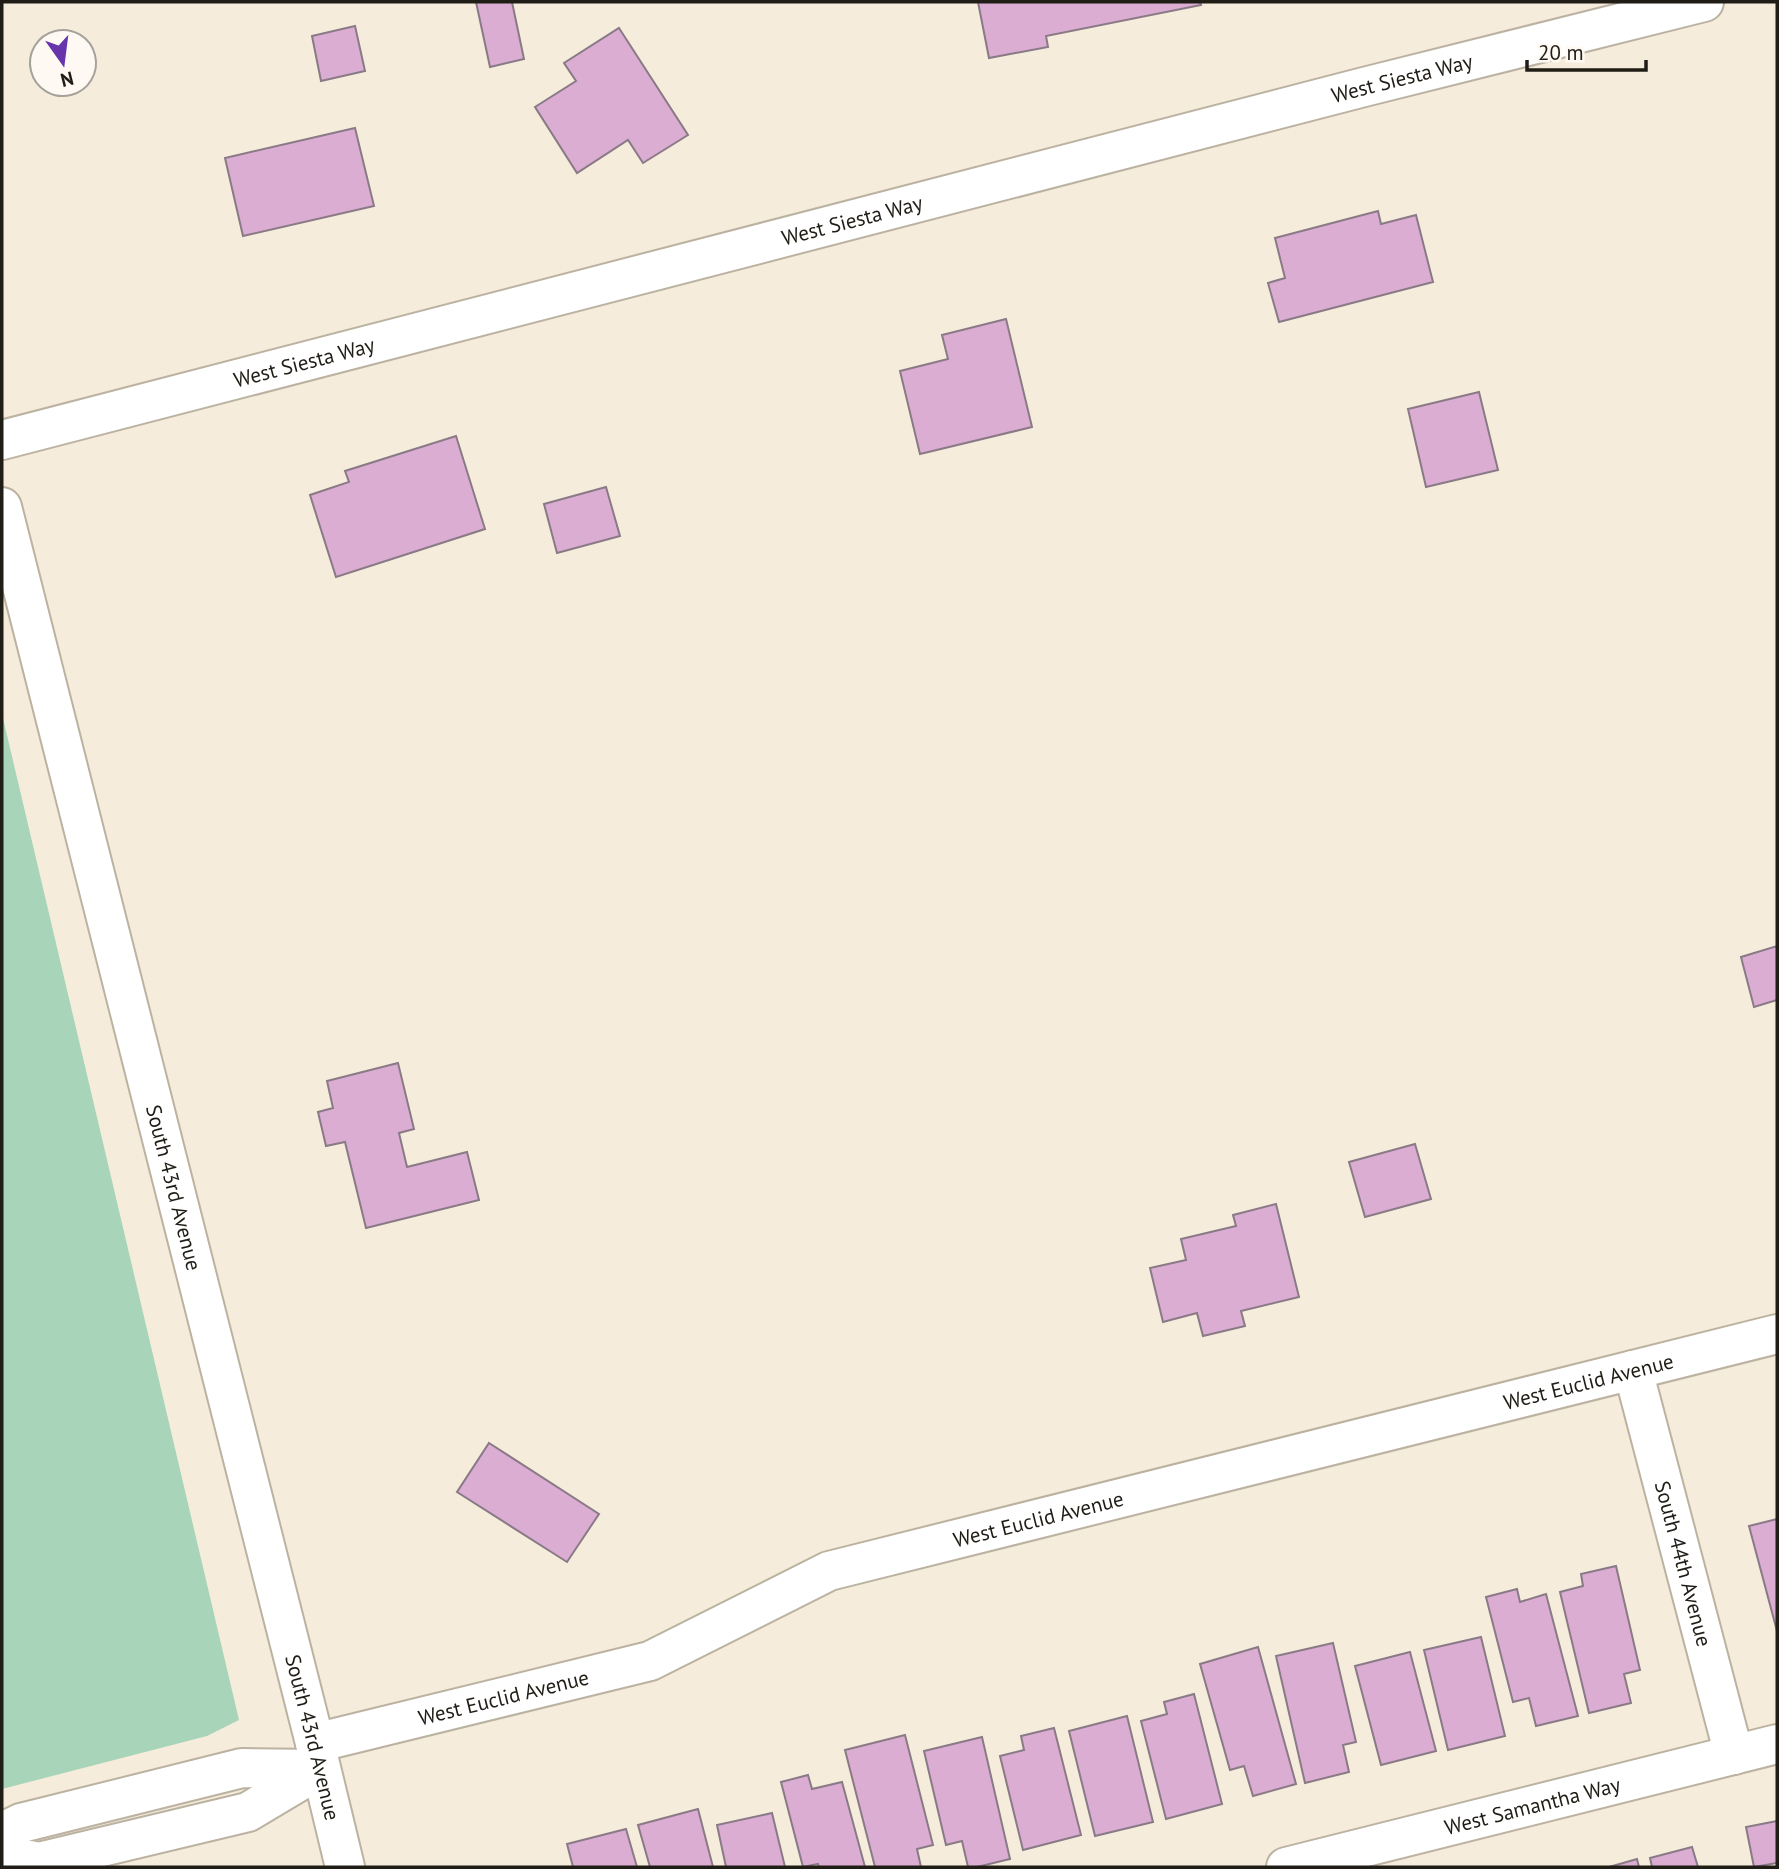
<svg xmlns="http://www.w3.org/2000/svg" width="1779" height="1869" viewBox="0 0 1779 1869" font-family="'PT Sans',sans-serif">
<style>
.green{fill:#a8d4b9}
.building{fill:#dbadd2;stroke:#897a86;stroke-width:2}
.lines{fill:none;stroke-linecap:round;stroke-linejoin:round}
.minor-casing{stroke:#bbb2a1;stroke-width:42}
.tertiary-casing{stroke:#bbb2a1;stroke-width:42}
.minor{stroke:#fff;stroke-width:38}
.tertiary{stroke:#fff;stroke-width:38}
.labels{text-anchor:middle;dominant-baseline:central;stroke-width:6;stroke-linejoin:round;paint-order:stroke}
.street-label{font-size:21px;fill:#201c16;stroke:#fefaf3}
</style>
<rect width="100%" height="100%" fill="#f6ecdb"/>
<!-- green -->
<path class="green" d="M2,714l237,1006 -32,16 -205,53z"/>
<!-- building -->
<g class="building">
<path d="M476,2h36l12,57 -34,8z"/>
<path d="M978,2h222l1,3 -155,31 2,11 -59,11z"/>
<path d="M355,26l10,45 -44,10 -9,-45z"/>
<path d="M619,28l69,107 -45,28 -15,-23 -51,33 -42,-66 41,-26 -12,-18z"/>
<path d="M355,128l19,78 -131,30 -18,-78z"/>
<path d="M1378,211l3,13 35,-9 17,67 -154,40 -11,-39 17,-5 -10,-40z"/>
<path d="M1006,319l26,108 -112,27 -20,-83 48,-12 -6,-24z"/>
<path d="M1479,392l19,78 -72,17 -18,-78z"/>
<path d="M456,436l29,93 -149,48 -26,-82 39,-13 -4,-11z"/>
<path d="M606,487l14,49 -63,17 -13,-49z"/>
<path d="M1777,946v54l-23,7 -13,-50z"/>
<path d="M398,1063l16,66 -15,4 8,34 60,-15 12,48 -113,28 -21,-86 -19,4 -8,-34 15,-4 -6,-27z"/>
<path d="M1415,1144l16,55 -66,18 -16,-55z"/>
<path d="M1276,1204l23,93 -58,14 4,15 -42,10 -6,-23 -34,9 -13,-54 36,-8 -5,-21 55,-13 -3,-11z"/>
<path d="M489,1443l110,71 -32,48 -110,-70z"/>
<path d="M1777,1519v112l-28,-105z"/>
<path d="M1616,1566l24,104 -16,4 7,29 -42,10 -29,-121 23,-6 -2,-12z"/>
<path d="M1517,1589l3,13 26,-8 32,122 -42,10 -7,-28 -16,4 -27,-105z"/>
<path d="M1481,1637l24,99 -57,14 -24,-100z"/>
<path d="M1333,1643l23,99 -13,3 6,27 -44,11 -29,-127z"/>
<path d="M1258,1647l38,137 -43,12 -9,-30 -14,4 -30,-106z"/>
<path d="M1410,1652l26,99 -55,14 -26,-99z"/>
<path d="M1194,1694l28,110 -56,15 -25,-98 26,-7 -3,-12z"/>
<path d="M1127,1716l26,106 -58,14 -26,-105z"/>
<path d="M1054,1728l27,107 -58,15 -23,-94 24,-6 -3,-14z"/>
<path d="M905,1735l28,110 -16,4 4,18h-46l-30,-117z"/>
<path d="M982,1737l28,122 -33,8h-9l-6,-26 -16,4 -22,-94z"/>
<path d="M808,1775l4,14 30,-7 23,85h-46l-1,-3 -15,3 -22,-85z"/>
<path d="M698,1809l15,58h-63l-12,-42z"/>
<path d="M772,1813l13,54h-59l-9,-42z"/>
<path d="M1777,1821v42l-23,4 -8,-40z"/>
<path d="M626,1829l11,38h-64l-6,-23z"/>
<path d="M1692,1847l6,20h-46l-2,-9z"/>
<path d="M1637,1859l2,8h-30z"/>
</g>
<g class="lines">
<defs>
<g id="minor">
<path id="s1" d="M2,440l1362,-353 340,-85"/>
<path id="s2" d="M1633,1370l101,385"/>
<path id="s3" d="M315,1743l335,-82 179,-90 948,-237"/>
<path d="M2,1832l19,-9 221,-55 78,1"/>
<path d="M2,1854l37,8 209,-50 72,-43"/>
<path id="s4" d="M1286,1867l491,-123"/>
</g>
<g id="tertiary">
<path id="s5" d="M2,507l313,1236 30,124"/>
</g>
</defs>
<!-- minor casing -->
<use href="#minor" class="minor-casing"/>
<!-- tertiary casing -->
<use href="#tertiary" class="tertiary-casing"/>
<!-- minor -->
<use href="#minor" class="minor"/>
<!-- tertiary -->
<use href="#tertiary" class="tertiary"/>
</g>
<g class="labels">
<!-- street labels -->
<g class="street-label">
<text stroke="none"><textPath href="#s1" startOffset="1446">West Siesta Way</textPath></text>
<text stroke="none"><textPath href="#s1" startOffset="878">West Siesta Way</textPath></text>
<text stroke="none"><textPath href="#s1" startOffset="312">West Siesta Way</textPath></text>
<text stroke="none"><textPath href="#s5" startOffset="702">South 43rd Avenue</textPath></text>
<text stroke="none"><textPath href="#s3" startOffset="1328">West Euclid Avenue</textPath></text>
<text stroke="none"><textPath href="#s3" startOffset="761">West Euclid Avenue</textPath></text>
<text stroke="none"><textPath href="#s2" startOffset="200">South 44th Avenue</textPath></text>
<text stroke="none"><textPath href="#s3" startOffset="194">West Euclid Avenue</textPath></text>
<text stroke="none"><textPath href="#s5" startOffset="1269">South 43rd Avenue</textPath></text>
<text stroke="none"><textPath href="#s4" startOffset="254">West Samantha Way</textPath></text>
</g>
</g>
<!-- border -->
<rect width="1779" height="1869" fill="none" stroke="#201c16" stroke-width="7"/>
<!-- north arrow -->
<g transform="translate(63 63) rotate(166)"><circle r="33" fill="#fefaf3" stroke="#a5a19b" stroke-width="2"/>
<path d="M0-5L12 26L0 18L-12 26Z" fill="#6834ab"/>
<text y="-10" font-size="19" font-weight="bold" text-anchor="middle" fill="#201c16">N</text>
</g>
<!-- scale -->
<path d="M1527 60v10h119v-10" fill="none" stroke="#201c16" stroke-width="3.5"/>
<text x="1538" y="60" font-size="21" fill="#201c16" stroke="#fefaf3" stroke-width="5" paint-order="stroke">20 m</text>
</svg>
